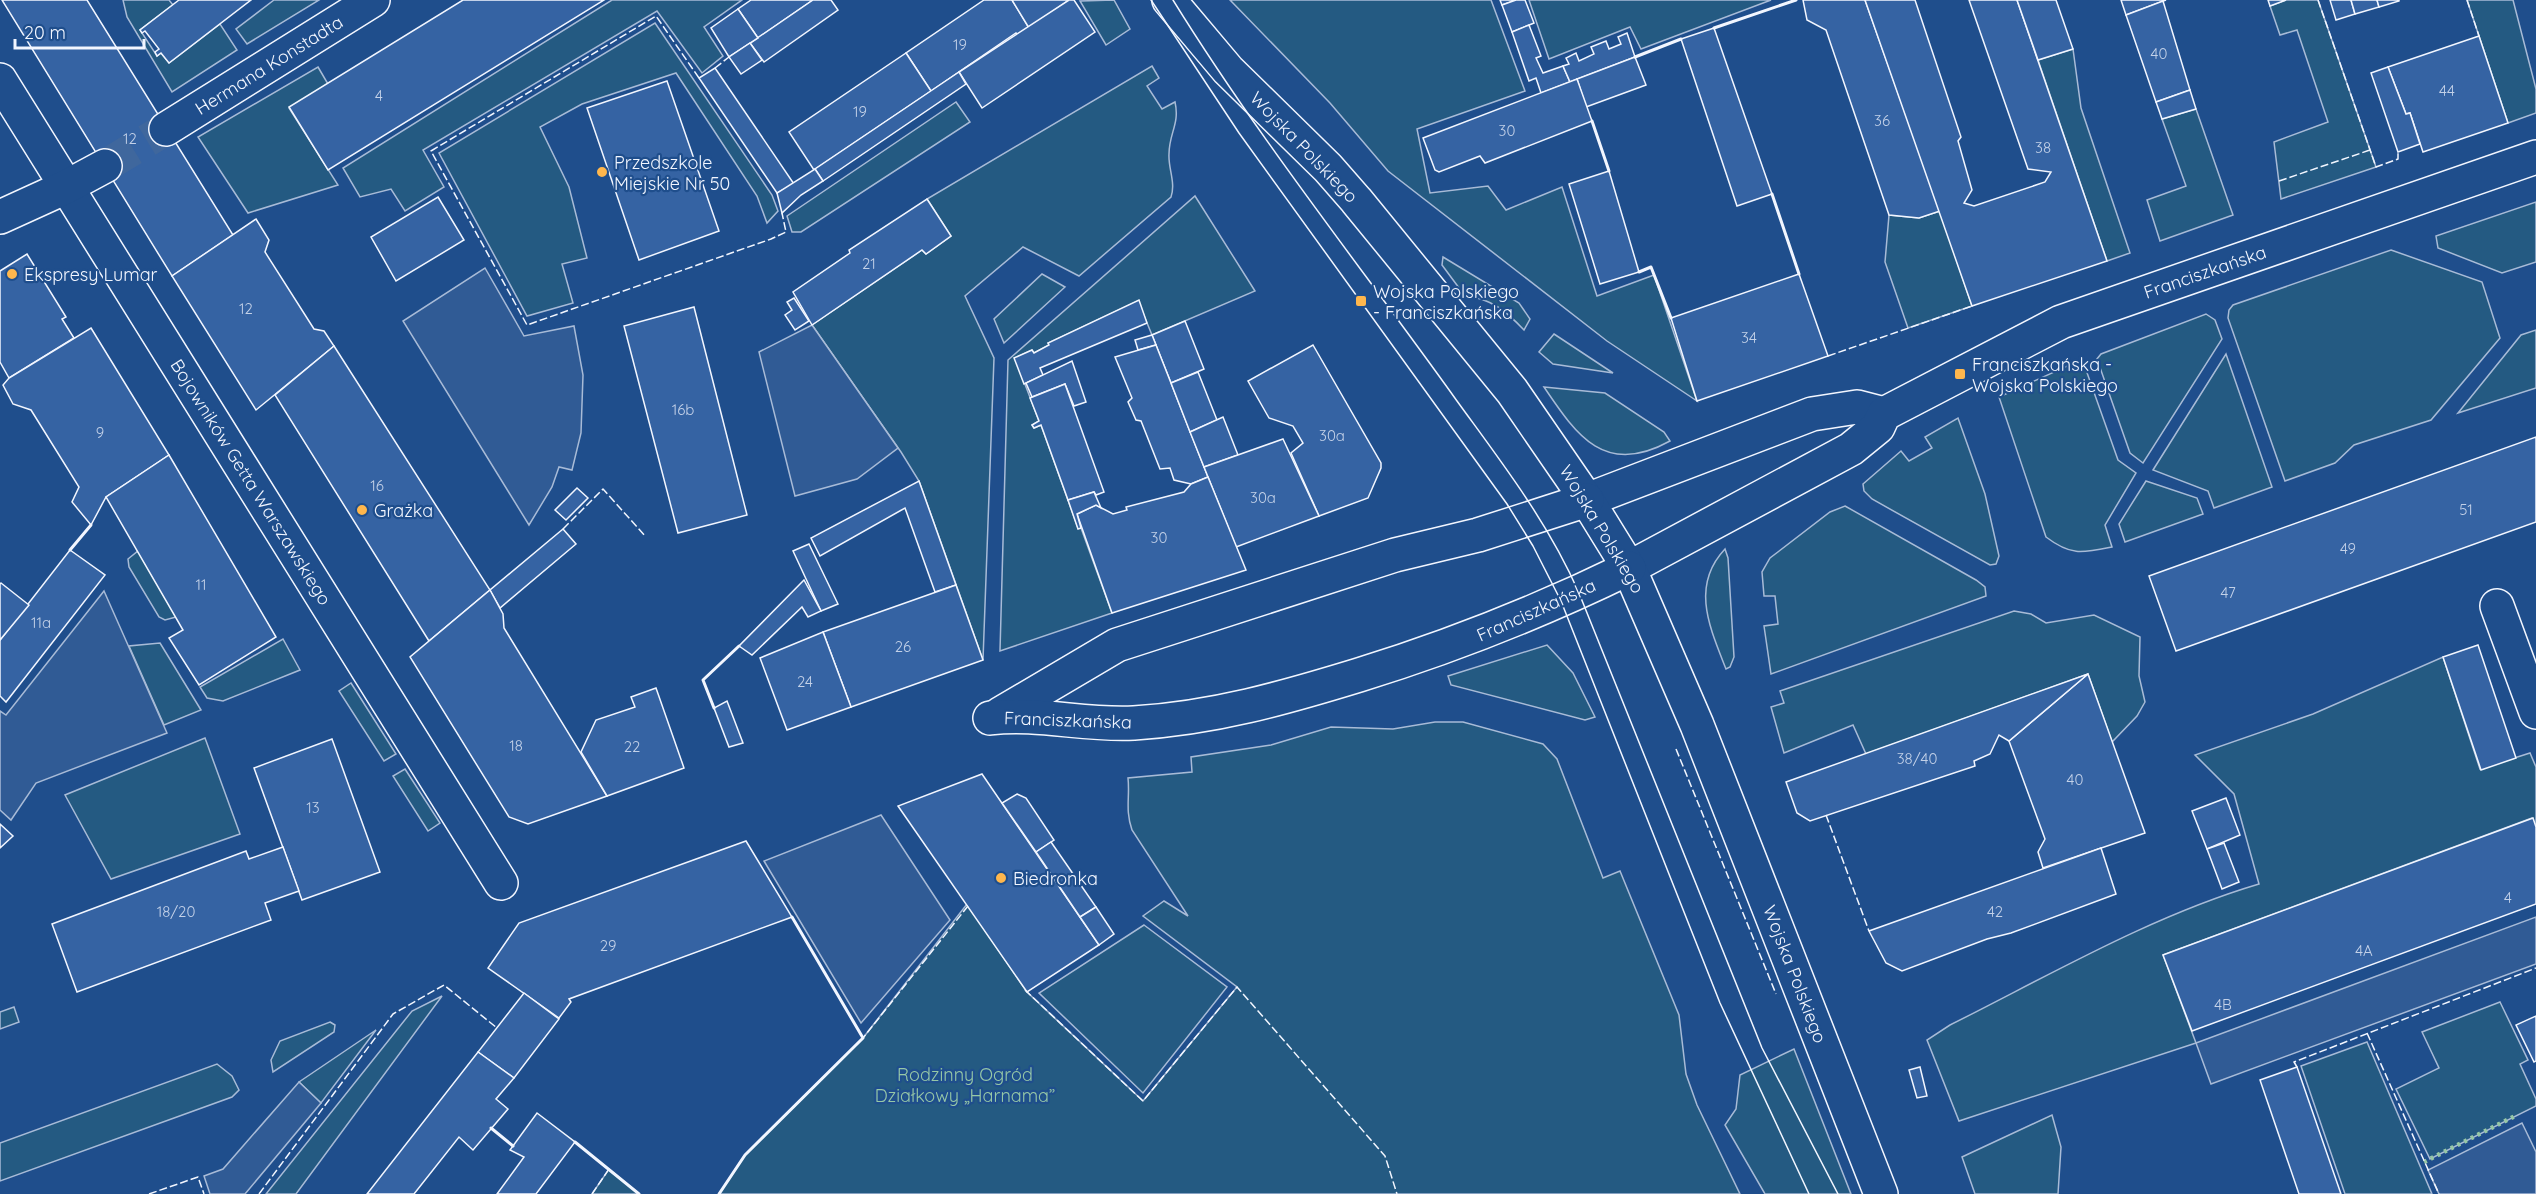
<svg xmlns="http://www.w3.org/2000/svg" width="2536" height="1194" viewBox="0 0 2536 1194" font-family="Quicksand,sans-serif">
<style>
.green{fill:#245a82;stroke:#a8bbd7;stroke-width:1.5}
.parking{fill:#305b95;stroke:#a8bbd7;stroke-width:1.5}
.building{fill:#3563a3;stroke:#f2f6ff;stroke-width:1.5}
.lines{fill:none;stroke-linecap:round;stroke-linejoin:round}
.minor-tunnel{stroke:#3f679d;stroke-width:33;stroke-dasharray:33 16;stroke-linecap:butt}
.minor-casing{stroke:#f2f6ff;stroke-width:36}
.tertiary-casing{stroke:#f2f6ff;stroke-width:36}
.secondary-casing{stroke:#f2f6ff;stroke-width:36}
.minor{stroke:#1f4e8c;stroke-width:33}
.tertiary{stroke:#1f4e8c;stroke-width:33}
.secondary{stroke:#1f4e8c;stroke-width:33}
.tram{stroke:#f2f6ff;stroke-width:1.5}
.hedge{stroke:#97c8a6;stroke-width:4.5;stroke-dasharray:3 4.5;stroke-linecap:butt}
.fence{stroke:#f2f6ff;stroke-width:1.5;stroke-dasharray:8 3;stroke-linecap:butt}
.wall{stroke:#f2f6ff;stroke-width:3}
.poi-dot{fill:#ffb74d;stroke:#1f4e8c;stroke-width:2}
.labels{text-anchor:middle;dominant-baseline:central;stroke-width:4.5;stroke-linejoin:round;paint-order:stroke}
.number-label{font-size:15px;fill:#c3d1e8}
.street-label{font-size:18px;fill:#f2f6ff;stroke:#1f4e8c}
.poi-label{font-size:18px;fill:#f2f6ff;stroke:#1f4e8c;text-anchor:start}
.park-label{font-size:18px;fill:#97c8a6;stroke:#1f4e8c}
</style>
<rect width="100%" height="100%" fill="#1f4e8c"/>
<!-- green -->
<g class="green">
<path d="M123,0h46l4,5 -33,25 17,26 4,-3 8,10 51,-39 17,26 -65,42 -45,-75z"/>
<path d="M274,0h45l-72,44 -11,-15z"/>
<path d="M612,0h130l-38,27 19,29 -21,17 -45,-62 -234,139 21,37 -39,24 -14,-22 -31,8 -17,-29z"/>
<path d="M1114,0l16,29 -24,16 -26,-44z"/>
<path d="M1230,0h261l34,91 -108,38 13,64 58,-7 18,24 56,-23 35,109 57,-21 43,126 -90,-60 -219,-170 -58,-68z"/>
<path d="M1529,0h242l-130,49 -11,-22 -81,32z"/>
<path d="M2286,0h32l58,167 -95,32 -7,-57 54,-20 -31,-92 -17,5 -10,-29z"/>
<path d="M2467,0h46l23,89v24l-28,10z"/>
<path d="M655,23l117,172 6,16 -11,12 -10,-27 -81,-123 -94,31 -42,23 29,60 18,71 -25,6 11,39 -46,13 -88,-163z"/>
<path d="M2073,49l8,59 49,145 -23,8 -69,-201z"/>
<path d="M1152,66l7,12 -12,8 15,23 13,-7c5,22 -6,31 -6,52 -1,14 7,29 2,43l-92,79 -56,-29 -58,49 29,62 -11,302 -64,-179 -18,-29 -89,-127 110,-75 4,4 25,-18 -24,-37z"/>
<path d="M318,67l10,17 -39,24 49,77 -90,28 -50,-76z"/>
<path d="M956,102l14,20 -169,110h-9l-5,-16z"/>
<path d="M2196,109l37,106 -73,26 -13,-41 39,-14 -24,-67z"/>
<path d="M1195,196l60,95 -103,44 -14,-34 -90,42 1,2 -15,8 -2,-3 -17,8 24,63 -7,4 2,3 7,-3 37,103h3l31,85 -112,38 8,-291z"/>
<path d="M2536,202v60l-34,11 -64,-25 -2,-12z"/>
<path d="M1940,211l32,95 -64,22 -23,-66 4,-47 30,3z"/>
<path d="M2391,250l91,32 18,56 -69,82 -77,25 -19,18 -50,18 -57,-163 1,-8 4,-5z"/>
<path d="M1443,257l76,46 11,16 -6,11c-17,-18 -33,-32 -59,-34l-23,-31z"/>
<path d="M1042,274l23,13 -61,56 -10,-24z"/>
<path d="M2206,314l9,6 7,19 -79,124 -13,-10 -33,-94 4,-5z"/>
<path d="M2536,330v58l-78,25 63,-78z"/>
<path d="M1554,334l59,39 -60,-9 -14,-12z"/>
<path d="M2226,354l46,133 -58,21 -6,-17 -55,-21z"/>
<path d="M2074,363l11,4 33,93 18,13 -31,52 7,22c-30,6 -41,9 -66,-10l-47,-140z"/>
<path d="M1544,387l61,6 59,39 6,9c-65,36 -93,-5 -126,-54z"/>
<path d="M1958,418l27,76 14,62 -3,8 -6,1 -118,-66 -8,-8 -1,-7 38,-33 8,10 23,-13 -7,-11z"/>
<path d="M2146,481l51,17 6,16 -78,28 -6,-18z"/>
<path d="M1845,506l131,74 9,7 1,9 -215,78 -7,-48 14,-2 -3,-28h-11l-2,-24 8,-14 60,-46z"/>
<path d="M1725,549l3,9 6,99 -4,10 -4,2c-16,-41 -36,-83 -1,-120z"/>
<path d="M138,551l38,66 -11,3 -6,-3 -30,-50 -1,-8z"/>
<path d="M2014,611l17,3 15,9 48,-8 46,22 -1,39 6,26 -8,14 -25,26 -24,-68 -222,80 -13,-29 -69,28 -13,-46 13,-4 -4,-12z"/>
<path d="M283,639l17,31 -77,31 -16,-3 -7,-11z"/>
<path d="M160,643l41,67 -37,15 -35,-79z"/>
<path d="M1547,645l26,28 22,44 -10,3 -134,-35 -3,-9z"/>
<path d="M2443,657l37,112 50,-16 6,14v60l-4,-9 -369,137 33,88 -237,78 -32,-81 23,-15c100,-50 201,-109 309,-141l-25,-90 -39,-39 118,-41z"/>
<path d="M351,683l45,71 -12,7 -45,-70z"/>
<path d="M1435,722h28l80,22 14,15 46,119 17,-7 59,144 7,59 11,31 43,89h-1021l26,-39 118,-117 104,-134 60,88 116,109 94,-114 -94,-71 21,-15 24,15 -56,-86c-7,-20 -2,-33 -4,-52l64,-6 -1,-15 80,-12 60,-18 62,2z"/>
<path d="M205,738l35,96 -129,45 -46,-84z"/>
<path d="M405,769l35,54 -12,8 -35,-55z"/>
<path d="M1144,925l83,62 -84,106 -104,-100z"/>
<path d="M442,996l-146,198h-30l146,-183z"/>
<path d="M2500,1002l28,58 -8,4 16,35v7l-106,53 -34,-70 43,-21 -17,-36z"/>
<path d="M14,1007l5,15 -19,7v-17z"/>
<path d="M330,1022l5,3 -1,7 -61,40 -2,-12 9,-19z"/>
<path d="M376,1030l-55,73 -22,-21z"/>
<path d="M2367,1042l65,152h-87l-44,-128z"/>
<path d="M1794,1049l57,145h-86l-40,-69 11,-16 4,-34z"/>
<path d="M217,1064l15,12 7,14 -7,7 -232,84v-38z"/>
<path d="M2052,1115l9,32 -3,47h-83l-13,-37z"/>
<path d="M609,1169l30,25h-47z"/>
</g>
<!-- parking -->
<g class="parking">
<path d="M485,268l39,68 50,-10 9,49 -2,58 -9,37 -13,-3 -7,20 -23,38 -126,-204z"/>
<path d="M812,325l86,123 -41,31 -62,17 -36,-144z"/>
<path d="M104,591l63,142 -131,50 -25,37 -11,-10v-99l6,4z"/>
<path d="M881,815l69,105 -89,103 -97,-162z"/>
<path d="M2536,917v47l-325,120 -15,-41z"/>
<path d="M299,1082l22,21 -76,91h-35l-6,-18 19,-7z"/>
<path d="M2522,1123l14,29v42h-97l-11,-24z"/>
</g>
<!-- building -->
<g class="building">
<path d="M2,0h85l146,235 -61,41z"/>
<path d="M179,0h72l-82,63 -8,-10 -4,3 -2,-4 4,-3 -14,-18 -3,2 -2,-3z"/>
<path d="M463,0h141l-276,170 -39,-63z"/>
<path d="M751,0h62l-55,38 -20,-29z"/>
<path d="M813,0h18l7,10 -74,52 -14,-19z"/>
<path d="M984,0h28l17,28 -11,7 -2,-2 -85,58 -25,-38z"/>
<path d="M1012,0h57l-40,28z"/>
<path d="M1069,0h5l21,32 -113,76 -23,-36z"/>
<path d="M1500,0h16l-14,5z"/>
<path d="M1516,0h9l9,23 -22,9 -10,-27z"/>
<path d="M1803,0h62l75,211 -21,7 -30,-3 -63,-185 -19,-10z"/>
<path d="M1865,0h50l46,137 -3,4 14,49 -8,13 10,3 71,-24 6,-10 -23,-3 -59,-169h48l90,261 -135,45z"/>
<path d="M2017,0h39l17,49 -35,11z"/>
<path d="M2121,0h45l-40,15z"/>
<path d="M2268,0h18l-16,6z"/>
<path d="M2330,0h21l4,14 -19,6z"/>
<path d="M2351,0h26l2,7 -24,7z"/>
<path d="M2377,0h22v1l-20,6z"/>
<path d="M2163,1l27,89 -34,12 -30,-87z"/>
<path d="M738,9l20,29 -29,19 -18,-29z"/>
<path d="M1529,25l12,31 -5,2 7,15 20,-7 7,16 -29,11 -5,-15 -7,3 -17,-49z"/>
<path d="M1714,28l58,166 -35,12 -56,-167z"/>
<path d="M1627,33l8,24 -65,25 -7,-16 6,-2 -3,-6 10,-5 3,8 15,-7 -3,-7 15,-6 3,8 12,-5 -3,-7z"/>
<path d="M2479,36l29,87 -85,29 -13,-39 -4,1 -18,-47z"/>
<path d="M750,43l12,17 -21,14 -12,-17z"/>
<path d="M906,53l25,38 -117,79 -25,-38z"/>
<path d="M1635,57l11,28 -60,22 -9,-28z"/>
<path d="M2388,67l18,47 4,-1 10,31 -22,8 -27,-79z"/>
<path d="M715,68l79,116 -17,9 -78,-115z"/>
<path d="M959,72l7,12 -143,97 -8,-12z"/>
<path d="M1577,79l15,42 -107,42 -5,-7 -41,16 -4,-2 -12,-32z"/>
<path d="M667,81l52,150 -80,29 -52,-152z"/>
<path d="M2190,90l6,19 -34,10 -6,-17z"/>
<path d="M815,169l8,12 -22,14 -19,18 -5,-20z"/>
<path d="M1609,171l30,101 -39,12 -31,-100z"/>
<path d="M438,197l26,43 -68,41 -25,-44z"/>
<path d="M927,199l24,37 -25,18 -4,-4 -110,75 -19,-33 57,-39 -1,-3z"/>
<path d="M256,219l13,21 -4,12 49,77 10,2 10,15 -78,64 -84,-134z"/>
<path d="M27,254l39,63 -4,2 12,19 -65,40 -9,-16v-91z"/>
<path d="M1799,274l29,82 -131,45 -26,-83z"/>
<path d="M794,298l15,23 -14,9 -10,-15 7,-5 -5,-8z"/>
<path d="M1139,300l8,23 -107,45 3,7 -19,9 -10,-26 18,-8 2,3 15,-8 -1,-2z"/>
<path d="M694,307l53,208 -69,18 -54,-207z"/>
<path d="M1185,321l19,48 -33,14 -19,-48z"/>
<path d="M91,328l78,127 -63,42 -15,28 -19,-23 7,-15 -48,-77 -18,-6 -10,-19 6,-7z"/>
<path d="M1152,335l4,10 -18,5 -3,-10z"/>
<path d="M1156,345l52,132 -17,7 -17,-4 -4,-12 -10,1 -19,-48 -5,-1 -8,-18 4,-4 -17,-41z"/>
<path d="M1313,345l68,118v5l-13,30 -49,18 -28,-63 12,-10 -10,-17 -24,-8 -21,-37z"/>
<path d="M334,346l156,244 -61,51 -154,-246z"/>
<path d="M1072,361l14,41 -12,4 -9,-22 -33,13 -6,-14z"/>
<path d="M1198,372l19,48 -27,12 -19,-49z"/>
<path d="M1065,384l39,108 -8,3 -2,-3 -26,8 -27,-75 -7,3 -2,-3 7,-4 -9,-23z"/>
<path d="M1223,417l15,38 -34,12 -14,-35z"/>
<path d="M2536,437v85l-360,129 -27,-75z"/>
<path d="M1283,439l36,77 -83,31 -32,-80z"/>
<path d="M169,455l107,182 -77,48 -30,-47 14,-8 -77,-133z"/>
<path d="M1208,477l38,93 -134,43 -35,-99 19,-9 17,9 14,-4 -1,-3 58,-15 7,-8z"/>
<path d="M919,481l37,104 -21,7 -30,-84 -85,48 -9,-18z"/>
<path d="M577,488l11,10 -22,22 -11,-10z"/>
<path d="M1094,492l7,16 -5,-3 -19,9 4,14 -3,1 -10,-29z"/>
<path d="M563,529l13,15 -76,64 -10,-18z"/>
<path d="M809,544l29,60 -17,7 -28,-60z"/>
<path d="M70,550l35,25 -99,127 -6,-6v-56z"/>
<path d="M804,580l17,31 -13,6 -6,-10 -50,48 -13,-9z"/>
<path d="M1,583l28,22 -29,35v-56z"/>
<path d="M956,585l27,75 -132,47 -28,-75z"/>
<path d="M490,590l13,24 1,14 103,168 -79,28 -19,-7 -99,-160z"/>
<path d="M823,632l28,75 -64,23 -27,-72z"/>
<path d="M2478,645l38,113 -35,12 -38,-113z"/>
<path d="M2088,674l57,159 -102,35 -5,-16 7,-13 -36,-98z"/>
<path d="M2088,674l-79,67 -10,-6 -9,19 -16,7 1,5 -165,55 -13,-8 -11,-31z"/>
<path d="M656,688l28,80 -77,28 -26,-44 15,-32 39,-13 -4,-10z"/>
<path d="M727,701l16,42 -14,4 -15,-39z"/>
<path d="M332,739l48,133 -78,28 -48,-132z"/>
<path d="M982,774l117,171 -72,47 -129,-186z"/>
<path d="M1017,794l9,4 28,42 -18,12 -34,-49z"/>
<path d="M2226,798l14,37 -33,14 -15,-38z"/>
<path d="M2533,818l3,9v77l-344,127 -29,-76z"/>
<path d="M0,824l13,12 -13,12z"/>
<path d="M746,841l46,76 -223,82 2,3 -12,16 -71,-50 31,-45z"/>
<path d="M1051,842l45,65 -16,10 -44,-65z"/>
<path d="M2224,843l15,39 -17,7 -15,-40z"/>
<path d="M283,847l16,44 -34,12 6,17 -194,72 -25,-68 194,-73 3,8z"/>
<path d="M2101,848l15,46 -105,39 -24,6 -85,32 -16,-8 -17,-32z"/>
<path d="M1096,907l18,27 -15,11 -19,-28z"/>
<path d="M524,993l35,26 -45,59 -36,-26z"/>
<path d="M2536,1016v45l-2,1 -18,-37z"/>
<path d="M478,1052l36,26 -18,21 12,10 -35,41 -14,-13 -45,57h-47z"/>
<path d="M1920,1067l7,29 -10,2 -8,-28z"/>
<path d="M2297,1067l44,127h-42l-39,-114z"/>
<path d="M537,1113l38,29 -39,52h-39l27,-37 -14,-7z"/>
</g>
<g class="lines">
<!-- minor-tunnel -->
<path class="minor-tunnel" d="M105,166l61,-37"/>
<defs>
<g id="minor">
<path d="M0,80l501,803"/>
<path d="M166,129l207,-129"/>
<path d="M0,217l66,-30 39,-21"/>
<path d="M2497,606l39,106"/>
</g>
<g id="tertiary">
<path d="M1587,500l225,-86 45,-7 27,7"/>
<path d="M1629,568l222,-119 27,-22 6,-13 177,-92 475,-165"/>
</g>
<g id="secondary">
<path d="M1169,0l59,70 100,98 28,32 156,191 75,109 42,68 68,157 184,469"/>
<path d="M1000,714l117,-69 278,-90 83,-20 109,-35"/>
<path d="M990,718c48,-6 96,8 144,5 80,-5 150,-25 225,-48 94,-29 182,-64 270,-107"/>
</g>
</defs>
<!-- minor casing -->
<use href="#minor" class="minor-casing"/>
<!-- tertiary casing -->
<use href="#tertiary" class="tertiary-casing"/>
<!-- secondary casing -->
<use href="#secondary" class="secondary-casing"/>
<!-- minor -->
<use href="#minor" class="minor"/>
<!-- tertiary -->
<use href="#tertiary" class="tertiary"/>
<!-- secondary -->
<use href="#secondary" class="secondary"/>
<!-- tram -->
<g class="tram">
<path d="M1151,0l88,133 268,371 26,42 28,55 159,402 89,191"/>
<path d="M1173,0c86,139 189,268 284,401 45,62 91,121 122,192l183,455 76,146"/>
</g>
<!-- hedge -->
<path class="hedge" d="M2424,1162l93,-47"/>
<!-- fence -->
<g class="fence">
<path d="M2318,0l58,167 22,-8v-7"/>
<path d="M2467,0l12,36"/>
<path d="M715,68l14,-11"/>
<path d="M699,78l-43,-62 -225,135 96,174 244,-86 15,-7 -4,-19"/>
<path d="M2279,181l91,-31"/>
<path d="M1828,356l144,-50"/>
<path d="M563,529l40,-40 43,48"/>
<path d="M1676,749l100,245"/>
<path d="M1826,815l43,116"/>
<path d="M1025,990l118,111 94,-114 148,169 12,38"/>
<path d="M2367,1033l72,161"/>
<path d="M2297,1067l-3,-5 242,-94"/>
<path d="M149,1194l49,-17 6,17"/>
<path d="M259,1194l134,-180 51,-29 53,43"/>
<path d="M592,1194l17,-25"/>
<path d="M719,1194l26,-39 118,-117 105,-132"/>
</g>
<!-- wall -->
<g class="wall">
<path d="M1714,28l82,-28"/>
<path d="M1635,57l46,-18"/>
<path d="M1592,121l17,50"/>
<path d="M1772,194l27,80"/>
<path d="M1639,272l12,-5 20,51"/>
<path d="M70,550l21,-25"/>
<path d="M714,708l-11,-28 36,-34"/>
<path d="M491,1128l22,18"/>
<path d="M575,1142l64,52"/>
<path d="M719,1194l26,-39 118,-117 -71,-121"/>
</g>
</g>
<!-- markers -->
<g class="poi-dot">
<circle cx="602" cy="172" r="6"/>
<circle cx="12" cy="274" r="6"/>
<rect x="1355" y="295" width="12" height="12" rx="3"/>
<rect x="1954" y="368" width="12" height="12" rx="3"/>
<circle cx="362" cy="510" r="6"/>
<circle cx="1001" cy="878" r="6"/>
</g>
<g class="labels">
<!-- number labels -->
<g class="number-label">
<text x="960" y="44">19</text>
<text x="2159" y="53">40</text>
<text x="2447" y="90">44</text>
<text x="379" y="95">4</text>
<text x="860" y="111">19</text>
<text x="1882" y="120">36</text>
<text x="1507" y="130">30</text>
<text x="130" y="138">12</text>
<text x="2043" y="147">38</text>
<text x="869" y="263">21</text>
<text x="246" y="308">12</text>
<text x="1749" y="337">34</text>
<text x="683" y="409">16b</text>
<text x="100" y="432">9</text>
<text x="1332" y="435">30a</text>
<text x="377" y="485">16</text>
<text x="1263" y="497">30a</text>
<text x="2466" y="509">51</text>
<text x="1159" y="537">30</text>
<text x="2348" y="548">49</text>
<text x="201" y="584">11</text>
<text x="2228" y="592">47</text>
<text x="41" y="622">11a</text>
<text x="903" y="646">26</text>
<text x="805" y="681">24</text>
<text x="516" y="745">18</text>
<text x="632" y="746">22</text>
<text x="1917" y="758">38/40</text>
<text x="2075" y="779">40</text>
<text x="313" y="807">13</text>
<text x="2508" y="897">4</text>
<text x="176" y="911">18/20</text>
<text x="1995" y="911">42</text>
<text x="608" y="945">29</text>
<text x="2364" y="950">4A</text>
<text x="2223" y="1004">4B</text>
</g>
<!-- street labels -->
<g class="street-label">
<text transform="translate(269 65) rotate(-32)">Hermana Konstadta</text>
<text transform="translate(1304 147) rotate(46)">Wojska Polskiego</text>
<text transform="translate(2205 272) rotate(-19)">Franciszkańska</text>
<text transform="translate(251 482) rotate(58)">Bojowników Getta Warszawskiego</text>
<text transform="translate(1602 529) rotate(59)">Wojska Polskiego</text>
<text transform="translate(1536 610) rotate(-24)">Franciszkańska</text>
<text transform="translate(1068 720) rotate(2)">Franciszkańska</text>
<text transform="translate(1795 974) rotate(69)">Wojska Polskiego</text>
</g>
<!-- poi labels -->
<g class="poi-label">
<text x="614" y="162">Przedszkole<tspan x="614" dy="21">Miejskie Nr 50</tspan></text>
<text x="24" y="274">Ekspresy Lumar</text>
<text x="1373" y="291">Wojska Polskiego<tspan x="1373" dy="21">- Franciszkańska</tspan></text>
<text x="1972" y="364">Franciszkańska -<tspan x="1972" dy="21">Wojska Polskiego</tspan></text>
<text x="374" y="510">Grażka</text>
<text x="1013" y="878">Biedronka</text>
</g>
<!-- park labels -->
<g class="park-label">
<text x="965" y="1074">Rodzinny Ogród<tspan x="965" dy="21">Działkowy „Harnama”</tspan></text>
</g>
</g>
<!-- scale -->
<path d="M15 39v9h129v-9" fill="none" stroke="#f2f6ff" stroke-width="3"/>
<text x="24" y="39" font-size="18" fill="#f2f6ff" stroke="#1f4e8c" stroke-width="4.5" paint-order="stroke">20 m</text>
</svg>
